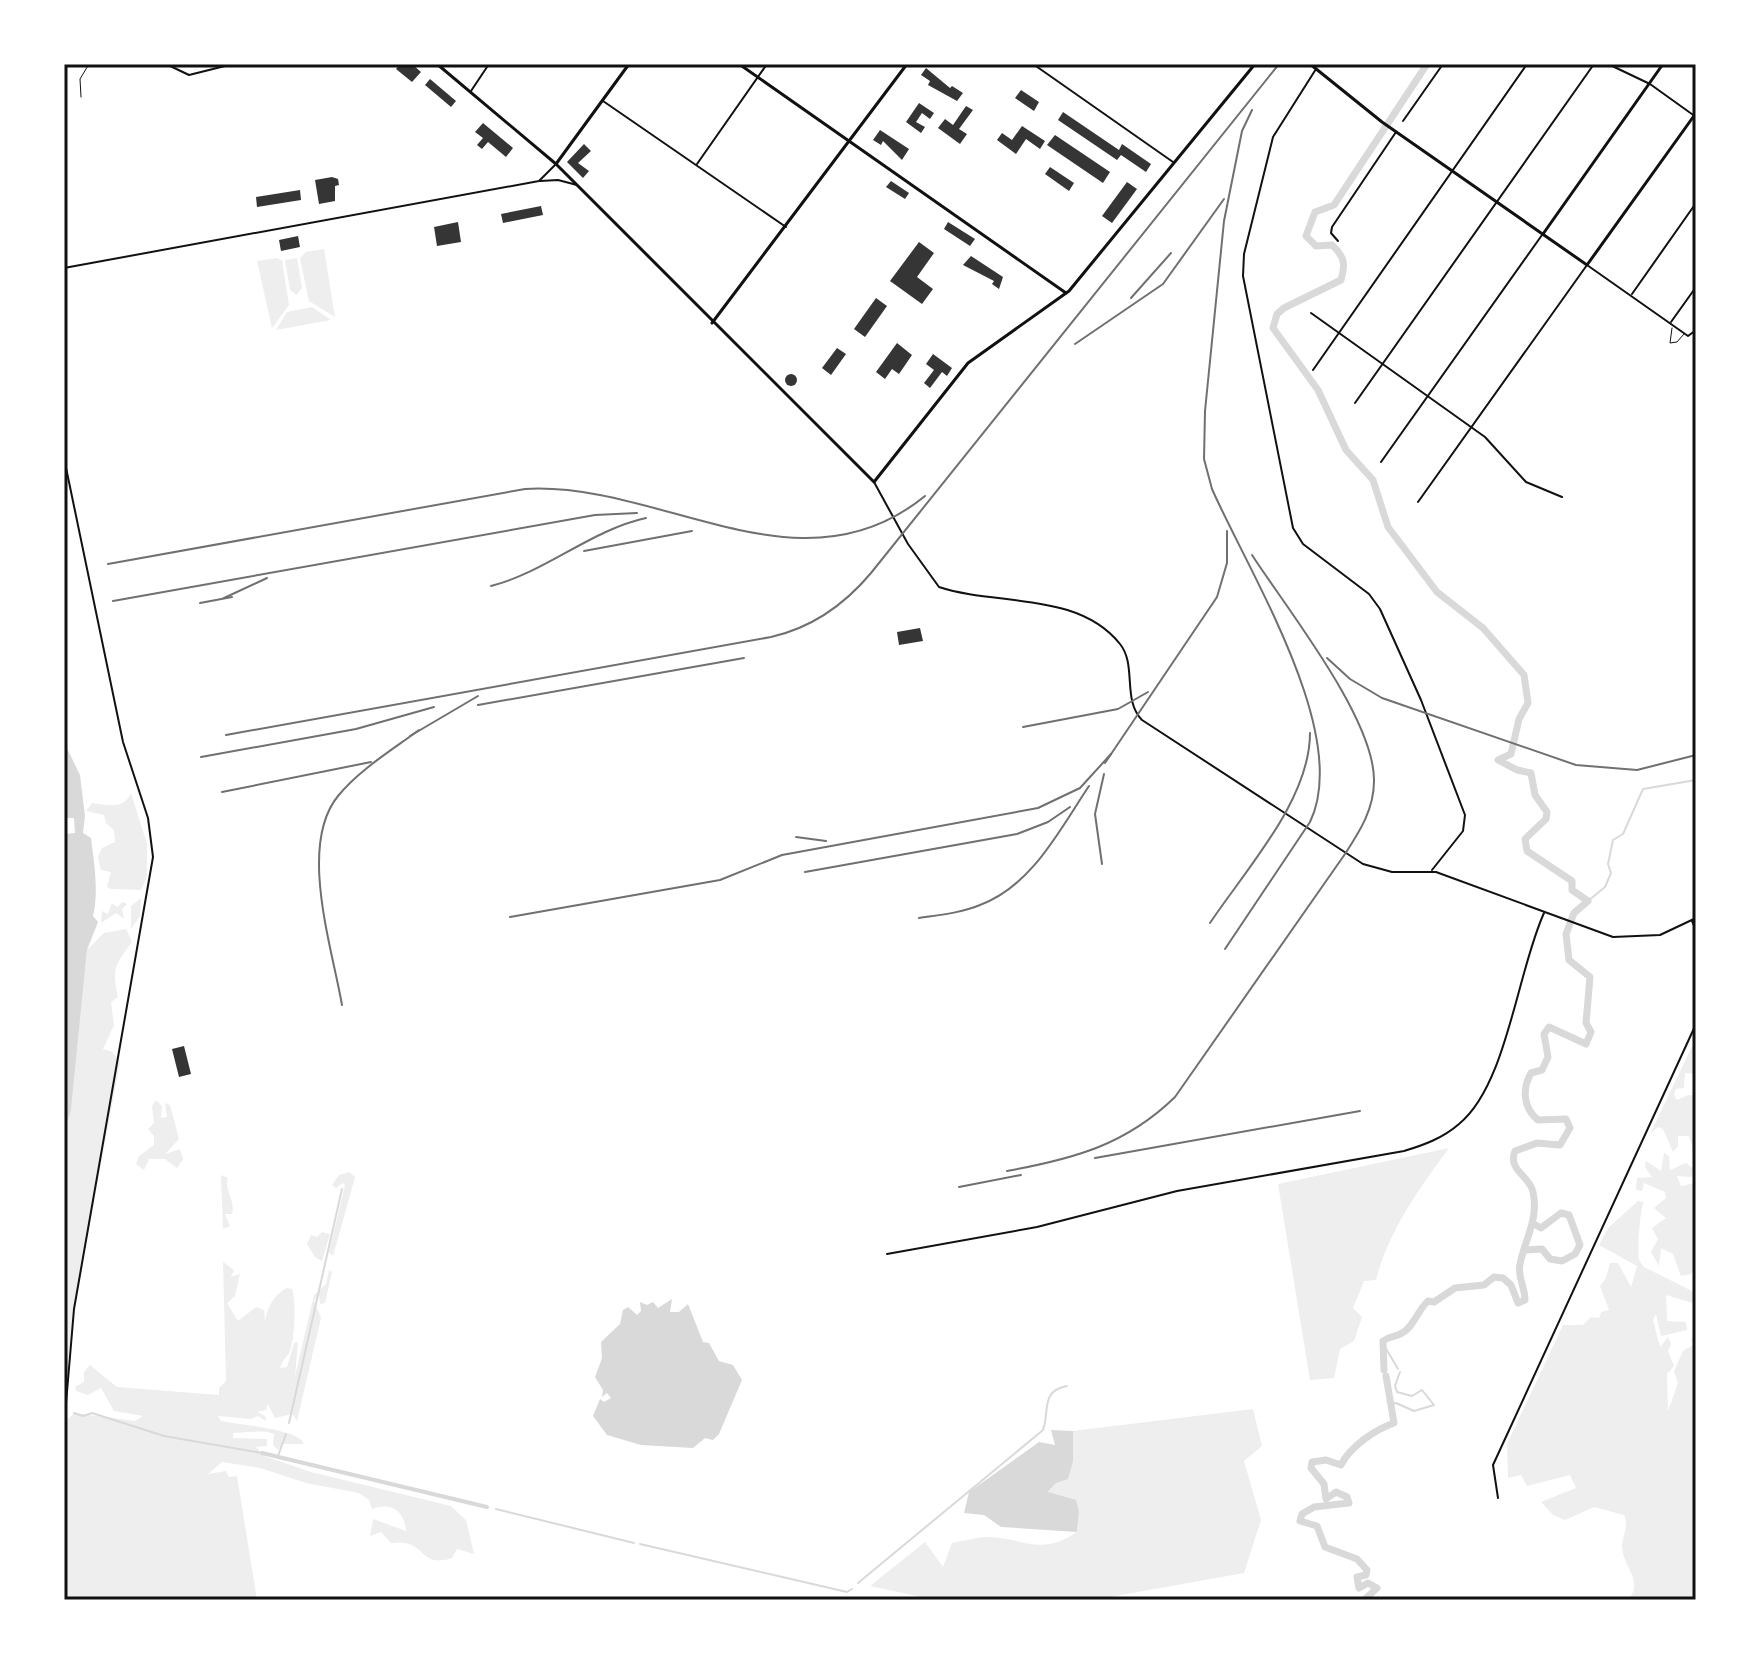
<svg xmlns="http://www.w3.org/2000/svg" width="1760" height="1664" viewBox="0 0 1760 1664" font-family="'Exo 2',sans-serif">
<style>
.green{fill:#eee}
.water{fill:#d9d9d9}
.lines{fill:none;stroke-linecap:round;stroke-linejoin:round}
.stream{stroke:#d9d9d9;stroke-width:2}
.canal{stroke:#d9d9d9;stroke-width:4}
.river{stroke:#d9d9d9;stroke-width:7}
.building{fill:#353535}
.service{stroke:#111;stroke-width:1}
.minor{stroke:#111;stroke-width:2}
.tertiary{stroke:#111;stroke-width:3}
.secondary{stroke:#111;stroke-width:3}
.rail{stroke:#707070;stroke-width:2}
.neatline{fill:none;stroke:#111;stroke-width:3}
</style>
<rect width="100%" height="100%" fill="#fff"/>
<!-- green -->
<g class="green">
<path d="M324,249l11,68 -26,-16 -9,-43 6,-6z"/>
<path d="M277,258l5,3 7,44 -17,23 -15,-67z"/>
<path d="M297,258l5,30 -5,7 -7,-5 -5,-30z"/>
<path d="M312,307l19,13 -55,10 11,-18z"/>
<path d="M131,793l16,51v32l-6,14 -30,-1 -4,-2 4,-15 -10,-2 -3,-13 4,-9 13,-6 -1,-12 -8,-7 -2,-8 -18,-4 6,-8c15,2 32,7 39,-10z"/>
<path d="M141,898l-1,18 -9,13v-23z"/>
<path d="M123,902l4,2 -5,5 2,10 -8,-6 -15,10 1,-12 6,3 4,-11 5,4z"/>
<path d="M126,929l6,13c-18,24 -20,27 -14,55l-7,5 3,23 -11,24 9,3 8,10 -46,247 -10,92v-269l7,-22 16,-160 17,-17z"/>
<path d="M1696,1038v36l-11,-1 -1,15 -8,1 -2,6 3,5 11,-5 8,1v63l-7,-23h-11v10l-5,6 -10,-23 -5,-2 -8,7z"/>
<path d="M156,1100l6,6 -1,12 6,-1 -2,-14 5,2 9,34 -14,15 15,-5 3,10 -6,9 -12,-9h-16l-5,11 -8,-6 3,-8 15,-11v-9l-6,-7 6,-6 -2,-17z"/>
<path d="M1449,1148c-30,41 -60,82 -73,132l-12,1 -11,27 9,9 -8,24 -14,8 -6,29 -24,2 -32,-196z"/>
<path d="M1664,1153l5,3 1,14 16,-7 9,7 -4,7 -14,-1 4,10 15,-3v84l-5,7 -10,2 -8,-22 -12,-6 -2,18 -8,-14 7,-13 -6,-11 14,-10 -12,-10 12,-10 -1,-6 -21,-9 -2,8 -6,-1 1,-12 15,-1 -7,-10 1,-6 15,10z"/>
<path d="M349,1172l6,5 -22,79 -4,-4 16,-67 -2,-2 -7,5 -4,-3 7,-10z"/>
<path d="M221,1175l7,3c-4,14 8,22 4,36h-7l5,12 -7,3z"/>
<path d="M1638,1201l6,1c-4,6 -7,50 -5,58l5,7 52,26v11l-30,-9 1,26 19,1 1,8 -26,6 -5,-22 -3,6 7,27 8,-10 3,7 -3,7 6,15 -7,8 1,37 10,-28 -4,-12 9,-20 10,-6 -2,-6 5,-2v263h-68c17,-19 -6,-34 -6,-54 1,-12 7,-20 2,-31l-30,-8 -29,13 -12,-5 -12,-13 35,-14 -6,-13 -43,11 -6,-11 -13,3 -1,-34 56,-119h20l8,-8 8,1 2,-6 8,-2 -9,-24 6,-8 4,-15h8l13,24 6,-21 -38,-21 9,-17z"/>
<path d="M322,1232l8,2 -8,27 -7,-4 -8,-13 4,-9 6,2z"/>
<path d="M223,1262l11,8 -3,7 9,-3 -5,22 -8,7 11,18 18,-14 8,3 1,11c3,-14 8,-26 22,-33l5,1c4,11 3,48 -2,62 -2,5 -8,10 -10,17l7,-1 7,-24 4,-1 -3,34 19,-81 12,-11 3,-14 3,2 -7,31 -5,1 -1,-10 -5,7 7,17 -24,103 -5,-7 -17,4 -7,-14 -2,6 -9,2 8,4 1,5 -8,-5 -7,3 -33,-3 3,5c18,4 78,8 83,23h-21l-5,6 -5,-5 1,-11c-13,-5 -27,-1 -41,-1v5l34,1v7l-11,1 8,9 47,16 140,34 15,14 8,34 -17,-5 -5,9c-30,10 -27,-13 -48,-15 -5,-1 -9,0 -13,0l-10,-11 -11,4 3,-17 33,12c-2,-21 -15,-29 -34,-22l-3,-9 -10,-7 -53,-10 -46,-15 -38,-6 -14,12 18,-3 3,6 8,-1 20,124h-193l2,-179 8,-8 61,8 8,-5 -29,-5 -13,-23 -13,7 -12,-4 -1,-4 9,-5v-10l6,-7 27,22 102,8v-7l7,-7z"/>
<path d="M1253,1409l9,37 -18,15 17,59 -17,53 -151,27h-157l-66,-14 55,-44 18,25 9,-24c11,-2 22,-5 32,-6 38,-1 55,21 93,-5l2,-20 -31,-19 25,-32v-30z"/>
</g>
<!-- water -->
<g class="water">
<path d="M64,742l16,33 5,41 -2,17 8,5c3,25 8,53 2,78l5,6 -11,28 -16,160 -7,22v-298l11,-1 -1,-15h-10z"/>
<path d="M672,1299l-2,13h9l9,-8 15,38 6,1 10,18 14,4 9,15 -23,54 -6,6 -8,-2 -12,10 -52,-3 -34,-10 -14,-19 7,-17 4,3 7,-4 -4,-5 -5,4 1,-7 -8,-13 7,-19 -1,-16 19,-18 3,-14 5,-3 9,8 4,-4 -1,-9 7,3 6,-3 5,6z"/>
<path d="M1051,1430l22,1v30l-5,18 -12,4 -8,9 28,8 3,12 -2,20 -76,-5 -17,-12 -20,-2 5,-21 70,-50 16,3z"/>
</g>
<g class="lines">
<!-- stream -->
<g class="stream">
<path d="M1588,901l17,-14 6,-14 -3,-9 5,-24 10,-6 20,-45 53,-9"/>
<path d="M1385,1347l13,22"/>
<path d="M1391,1405l5,-2 18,8 20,-6 -12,-15 -10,6 -15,-4 -2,-6 5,-14"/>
<path d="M74,1413l9,3 9,-3 72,23 98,17"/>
<path d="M289,1423l53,-234"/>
<path d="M278,1456l8,-22"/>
<path d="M496,1509l138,34"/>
<path d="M640,1544l207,48 5,-3"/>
<path d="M858,1583l185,-153c7,-19 -3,-39 24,-44"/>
</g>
<!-- canal -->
<path class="canal" d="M262,1453l225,54"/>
<!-- river -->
<g class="river">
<path d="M1525,1250l17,-1 8,10 12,2 13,-7 5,-9 -11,-30 -8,-2 -20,15 -7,-4"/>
<path d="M1384,1370l-1,-29c7,-5 13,-4 19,-8 10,-4 16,-23 26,-32l6,1 21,-14 29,-3 10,-8 9,1 8,7 7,18 7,-3c0,-13 -8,-24 -5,-36 5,-25 19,-45 13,-72 -3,-16 -26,-22 -18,-41l22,-8 23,2 10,-17 -4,-9 -28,1c-15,-12 -16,-31 -7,-47l11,-3 6,-13 -4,-23 5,-7 37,17 5,-12 -5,-9 4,-46 -21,-17 -3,-26 8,-21 14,-12 -16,-11v-9l-45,-30 -2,-12 21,-20 1,-7 -12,-17 -4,-22 -14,-3 -19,-10 13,-6 8,-35 9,-16 -4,-28 -41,-47 -46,-36 -49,-65 -15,-47 -27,-30 -28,-60 -45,-62 4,-14 7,-6 57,-28c5,-16 3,-24 -9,-35l-16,1 -10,-10 9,-24 19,-7 93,-141"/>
<path d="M1364,1600l13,-12 -9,-5 -9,5 -2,-11 9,-2 1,-5 -10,-11 -32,-12 -8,-21 -17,-5 2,-7 12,-7 35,-4 -2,-6 -11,-5 -10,7 -2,-15 -13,-16 1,-6 14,-2 15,5c9,-18 33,-35 53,-42l-8,-47"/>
</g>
</g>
<!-- building -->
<g class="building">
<path d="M400,64h12l9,8 -9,10 -16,-13z"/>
<path d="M926,68l24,20 2,-2 11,7 -6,8 -29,-16 2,-4 -9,-6z"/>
<path d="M430,79l26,22 -5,6 -26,-22z"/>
<path d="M1021,90l18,12 -5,9 -19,-13z"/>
<path d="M919,103l15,10 -4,6 -8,-6 -6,9 9,5 -4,6 -15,-11z"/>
<path d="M966,106l7,4 -14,19 8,5 -7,10 -22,-16 7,-9 8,6z"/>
<path d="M1063,112l56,38 3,-6 29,20 -5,8 -25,-17 -4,5 -59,-40z"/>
<path d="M483,123l30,25 -7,9 -18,-15 -6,7 -5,-4 6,-7 -8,-6z"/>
<path d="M1022,126l23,15 -5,8 -14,-10 -10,15 -19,-14 5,-7 10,7z"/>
<path d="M880,130l29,19 -7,11 -19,-19 -2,4 -8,-5z"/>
<path d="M1055,135l55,37 -7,11 -56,-38z"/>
<path d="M584,144l7,7 -13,12 11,8 -6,7 -16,-16z"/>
<path d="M1050,167l24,16 -5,8 -24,-17z"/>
<path d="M332,177l6,2 1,6 -4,1v15l-16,3 -4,-24z"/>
<path d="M891,181l18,12 -4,6 -19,-12z"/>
<path d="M1127,182l10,7 -25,34 -10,-7z"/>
<path d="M300,190l1,10 -44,7 -1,-10z"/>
<path d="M541,206l2,9 -40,8 -2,-9z"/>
<path d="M458,222l3,20 -24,4 -3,-19z"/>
<path d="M948,222l27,17 -5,7 -26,-17z"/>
<path d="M298,236l2,11 -19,4 -2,-11z"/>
<path d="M919,242l15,11 -17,24 16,12 -11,15 -32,-23z"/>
<path d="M971,256l32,21 -4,12 -7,-5 2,-3 -31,-16z"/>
<path d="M876,298l11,8 -22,31 -11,-8z"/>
<path d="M897,343l15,12 -13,19 -7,-5 -7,10 -9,-7z"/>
<path d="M837,348l9,6 -15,21 -9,-7z"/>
<path d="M933,354l19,14 -5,8 -5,-4 -12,16 -6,-5 10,-13 -8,-6z"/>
<circle cx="791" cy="380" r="6"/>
<path d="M920,628l3,13 -24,4 -2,-13z"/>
<path d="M184,1046l7,28 -12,3 -7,-28z"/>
</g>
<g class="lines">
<!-- service -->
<g class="service">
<path d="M81,97l-1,-18 9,-15"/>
<path d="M1672,328l-2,15 7,-1 7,-8"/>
</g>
<!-- minor -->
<g class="minor">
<path d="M166,64l23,11 44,-11"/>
<path d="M1033,64l140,98"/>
<path d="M1608,64l42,20 46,33"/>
<path d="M1316,69l-43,68 -29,117 -1,22 50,252 10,16 66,50 11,15 41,91 44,115 -2,16 -31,39"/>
<path d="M471,91l18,-27"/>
<path d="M603,101l183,126"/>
<path d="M1403,121l40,-57"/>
<path d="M697,164l70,-100"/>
<path d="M540,181l18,-1 19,5"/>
<path d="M1338,241l-7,-8 1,-6 64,-95"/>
<path d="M64,268l475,-87 16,-16"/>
<path d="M1632,294l64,-91"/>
<path d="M1311,313l174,124 41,45 36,15"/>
<path d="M1671,322l25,-35"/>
<path d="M1313,370l214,-306"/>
<path d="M1355,403l239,-339"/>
<path d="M64,458l59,284 25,76 5,39 -79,452 -10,118"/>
<path d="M1381,462l161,-227"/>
<path d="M874,482l34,62 31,43c57,19 139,4 181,57 17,21 2,56 22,76l221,144 29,8h44l177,65 47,-2 36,-17"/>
<path d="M1418,502l169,-237 101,71 8,-6"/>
<path d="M1692,921l4,9"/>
<path d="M887,1254l150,-27 140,-36 227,-40c20,-6 39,-13 55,-27 48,-39 58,-152 85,-211"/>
<path d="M1498,1498l-5,-33 203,-441"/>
</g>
<!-- tertiary -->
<g class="tertiary">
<path d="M437,64l119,100 318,318 94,-119 101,-72 186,-227"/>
<path d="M739,64l327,229"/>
<path d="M556,164l73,-100"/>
<path d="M712,323l195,-259"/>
</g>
<!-- secondary -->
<g class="secondary">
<path d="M1310,64l72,58 205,143 109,-152"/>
<path d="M1543,234l120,-170"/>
</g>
<!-- rail -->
<g class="rail">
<path d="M1131,298l40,-45"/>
<path d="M1075,344l88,-60 61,-85"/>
<path d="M584,551l108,-20"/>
<path d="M108,564l417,-75c136,-8 275,109 400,7"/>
<path d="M491,586c55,-14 100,-56 155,-68"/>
<path d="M224,598l43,-20"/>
<path d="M113,601l482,-86 42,-2"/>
<path d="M200,603l32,-6"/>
<path d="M1327,658l23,21 32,19 194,67 61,5 59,-15"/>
<path d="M478,705l266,-47"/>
<path d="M1023,727l95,-18 30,-17"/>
<path d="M226,735l545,-98c40,-9 74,-33 100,-64l408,-509"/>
<path d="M410,736l68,-40"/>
<path d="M201,757l155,-28 78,-22"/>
<path d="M1105,763l112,-166 10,-34v-32"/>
<path d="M222,792l149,-30"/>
<path d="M796,837l30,4"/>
<path d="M1102,864l-7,-50 9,-40"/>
<path d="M805,872l212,-38 31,-12 22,-15"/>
<path d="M510,917l210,-37 62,-25 256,-47 42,-20 31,-34"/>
<path d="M919,918c20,-3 42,-5 61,-13 52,-19 80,-76 109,-119"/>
<path d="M1210,923c36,-54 100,-123 100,-190"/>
<path d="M1225,949l85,-127c42,-87 -61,-249 -98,-333l-8,-30 1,-48 19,-190 18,-90 10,-21"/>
<path d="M342,1005c-10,-58 -44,-160 -4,-209 21,-26 54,-46 81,-66"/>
<path d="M1095,1158l265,-47"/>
<path d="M1007,1171c66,-12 119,-26 168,-74l170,-243c15,-23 29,-45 29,-73 1,-62 -87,-172 -122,-226"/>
<path d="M959,1187l62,-12"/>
</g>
</g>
<!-- border -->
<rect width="1760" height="1664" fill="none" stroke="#ffffff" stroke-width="132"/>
<rect x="66" y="66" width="1628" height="1532" class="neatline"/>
</svg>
